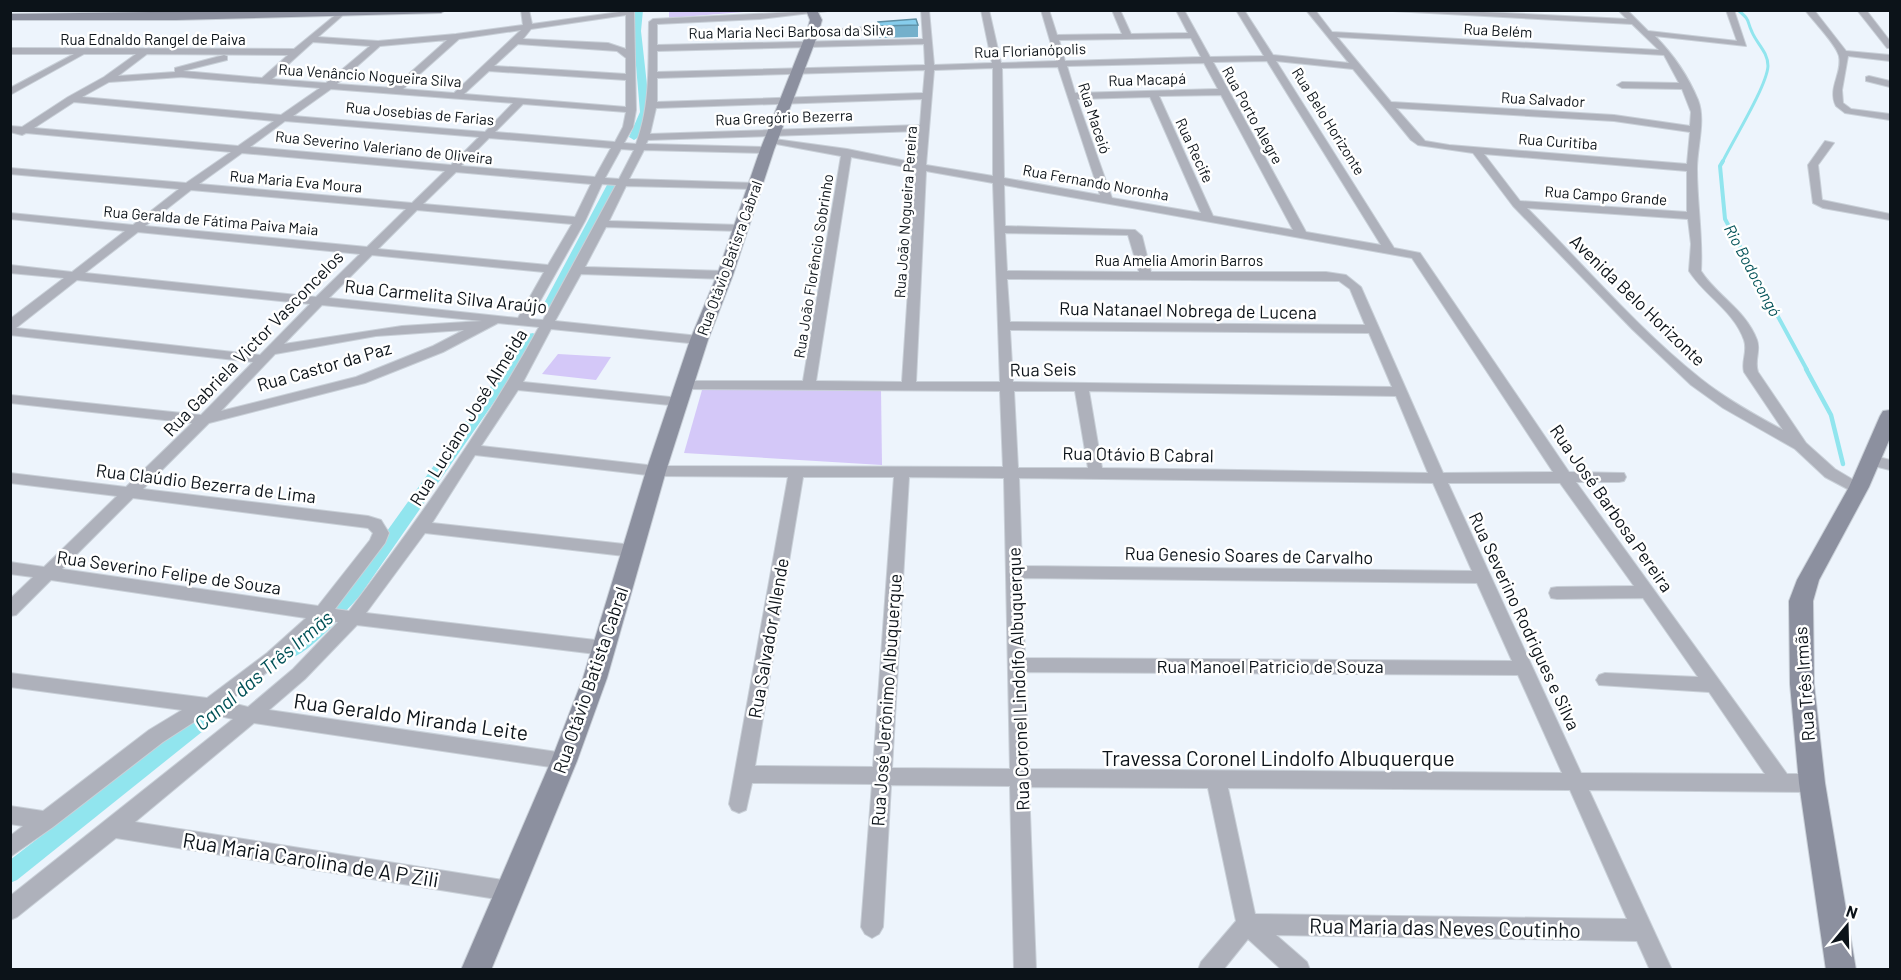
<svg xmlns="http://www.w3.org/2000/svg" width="1901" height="980" viewBox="0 0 1901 980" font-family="Barlow,sans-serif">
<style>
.green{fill:#d4c8f8}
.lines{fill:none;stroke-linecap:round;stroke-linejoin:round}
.stream-far2{stroke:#91e5ee;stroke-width:3}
.stream-far1{stroke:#91e5ee;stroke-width:4}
.stream{stroke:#91e5ee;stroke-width:4.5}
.canal{fill:#91e5ee;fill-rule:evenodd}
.street-casing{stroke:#c9d0d8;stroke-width:2}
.secondary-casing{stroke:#c9d0d8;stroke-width:2}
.street{fill:#aeb1bb;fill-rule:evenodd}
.secondary{fill:#8c909f;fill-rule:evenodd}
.wall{fill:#74b0cb}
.building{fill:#87cdec;stroke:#5e90a5;stroke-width:1.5}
.labels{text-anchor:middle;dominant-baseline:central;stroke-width:5;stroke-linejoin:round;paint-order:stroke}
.far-street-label{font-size:15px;fill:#0c1319;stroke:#fff}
.far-water-label{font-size:16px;font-style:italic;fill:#005157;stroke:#fff}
.street-label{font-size:18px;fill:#0c1319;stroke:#fff}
.water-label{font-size:20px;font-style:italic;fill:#005157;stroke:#fff}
.near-street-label{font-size:21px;fill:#0c1319;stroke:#fff}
</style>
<rect width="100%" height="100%" fill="#edf4fc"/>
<!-- green -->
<g class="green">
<path d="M669,11l87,-1v1l-87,7z"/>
<path d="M558,354l53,3 -15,23 -54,-6z"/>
<path d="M881,389l1,76 -198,-12 18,-63z"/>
</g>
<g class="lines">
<!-- stream-far2 -->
<path class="stream-far2" d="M1722,163c10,-21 45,-77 46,-97 0,-14 -11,-22 -16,-34 -6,-13 -1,-11 -14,-22"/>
<!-- stream-far1 -->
<path class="stream-far1" d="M1723,161l-3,5 5,53 82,151"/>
<!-- stream -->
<path class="stream" d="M1806,369l25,46 12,49"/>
<!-- canal -->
<g class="canal">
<path d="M635,10h8l-2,21 9,81 -11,25 -5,3 -5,-3 11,-25 -7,-81z"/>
<path d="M613,180l5,3 -66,128 -6,4 -4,-1 -2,-3 68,-128z"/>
<path d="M533,333l6,4 -180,260c-14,14 -57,68 -77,61l-3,-5 3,-5 29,-23 36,-38 181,-253z"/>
<path d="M227,694l6,3 3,5 -3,5 -216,173 -7,3v-23l211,-163z"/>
</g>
<defs>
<g id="street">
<path d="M521,10h8l3,14 102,-14 2,100 -3,17 -9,16 12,1c15,-40 12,-80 13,-122l4,-3 183,-9 -76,9 -103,5v21l266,-6 -2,-29h8l5,55 58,-2 -11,-53h8l12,53 55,-2 -15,-51h8l8,25 65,-1 -10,-24h8l11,24 57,-1 -12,-23h8l26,47 54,-1 -28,-46h8l29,45 76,8 -43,-53h9l17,22 327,18 -27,-26 -258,-14h67l186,9 -9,-9h9l21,21 89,10 -11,-31h8l12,36 -91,-10c18,18 34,42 43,64 8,20 -1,47 -1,69 0,34 6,68 4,102 16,25 45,39 56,69 4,11 -3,20 1,32l48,71 29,26 27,16 2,4 -2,4 -5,1 -32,-17 -30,-28 -72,-41 -32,-23 -59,-56 -119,-123 -40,-53 -55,-8 -7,-5 -58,-71 -77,-8 118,187 26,5 149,219 55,1 2,4 -2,4 -5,1h-43l211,292h25l7,3 3,6 -3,6 -7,3 -223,-2 83,180h-22l-13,-29 -361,-6 31,27 3,8h-28l-34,-31 -25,31h-25l3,-8 35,-41 -28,-133 -179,-1 7,183h-22l-4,-184 -119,-1 -8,142 -4,7 -7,4 -7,-4 -4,-7 11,-143 -120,-1 -6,27 -7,3 -7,-3 -3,-6 59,-327 -132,-1 -181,-21 -43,68 201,22 6,2 2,4 -2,4 -6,2 -208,-24 -59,80 238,28 6,2 3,5 -3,5 -6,2 -247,-30 -52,54 -36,31 295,43 7,2 2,6 -2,6 -7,2 -310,-46 -119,99 374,59 7,3 3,7 -3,7 -7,3 -393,-63 -99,79 -7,3v-24l223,-177 -22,-5 -14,6 -34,22 -110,85 -43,30v-21l13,-10 -13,-2v-18l33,5 106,-81 33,-20 -172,-23v-14l197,25 60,-45 39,-35 -255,-38 -35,35 -6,1v-17l23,-22 -23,-3v-12l34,5 73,-71 -107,-13v-10l116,14 66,-64 -182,-20v-8l191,20 52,-53 -243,-27v-16l54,-41 -54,-5v-8l62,7 53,-41 -115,-12v-6l123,12 46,-36 -169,-15v-6l176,15 45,-31 -205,-19 -4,2 -12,-3v-6l12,1 46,-30 36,-20 32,-23h-52l-74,41v-7l64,-34h-64v-6l284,1 45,-37 4,2 -1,2 -24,21 60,4 78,-7 67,-9zM626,15v34l-18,-6 -85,-4 8,-10zM521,30l-67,63 -51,-4 56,-50zM1337,37l327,18 15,28 -57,-1 -5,3 5,3 60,1 9,23 -1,14 -76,-11 -223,-13zM1191,38l10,19 -136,4 -6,-21zM447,40l-54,48 -56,-4 43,-38zM313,42l57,4 -44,37 -54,-4zM518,44l99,7 9,7v16l-132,-8zM924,44l1,21 -268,7v-21zM147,54l141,1 -26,23 -79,-7 44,-11v-4l-3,-1 -49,13v4l-57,4zM1267,61l114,184 -75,-13 -93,-170zM1204,63l14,26 -143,4 -8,-27zM1058,67l42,128 -96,-17 -2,-110zM993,68v108l-67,-11 8,-95zM925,70l-2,23 -266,9v-24zM489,71l137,9v27l-162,-13zM181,77l139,11 -39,27 -199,-18 27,-15zM331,89l182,14 -28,29 -192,-16zM1221,95l72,135 -80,-14 -54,-120zM1150,97l51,116 -89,-15 -35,-99zM922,99l-2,26 -270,9 6,-26zM74,102l200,19 -36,25 -204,-18zM523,104l103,8 -3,15 -8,15 -120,-10zM1396,108l218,13 76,11 -3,32 -238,-19 -24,-4zM285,121l194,16 -28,28 -201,-18zM919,131l-3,32 -69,-14 -80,-11 -1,2 5,3 70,13 -38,225h-117l-7,4 7,4 314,2 3,76 -347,-1 -175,-20 37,-56 162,16 7,-4 -7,-4 -157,-16 28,-53 148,15 6,-4 -6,-4 -144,-15 26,-47 144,5 6,-4 -6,-4 -140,-4 21,-40 134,4 6,-3 -6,-3 -131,-4 17,-35 129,3 5,-3 -5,-3 -126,-4 15,-29 123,3 5,-3 -5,-3 -121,-3 2,-4zM489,138l122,10 -16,29 -134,-11zM621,149l13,1 -15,29 -14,-1zM242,153l203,18 -33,32 -213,-19zM1484,154l203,17v41l-167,-11zM851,157l65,12 -14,213 -86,-1zM926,171l67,12 7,199h-84zM456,172l135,12 -16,33 -152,-13zM602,184l14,1 -73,135 -13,-1 55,-98zM1004,185l408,73 141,214 -110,1 -82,-186 -15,-12 -20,-3h-175l-9,-36 -7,-6 -130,-4zM191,190l215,19 -39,38 -222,-21zM1527,208l161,11 3,25 -2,27c16,25 45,40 55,69 4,12 -3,21 0,32l39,58c-28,-15 -57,-31 -82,-51 -63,-50 -117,-114 -174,-171zM417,210l155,14 -24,41 -170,-16zM138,232l222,22 -44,43 -231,-24zM1005,233l123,2 11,37 -132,-1zM372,255l172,17 -26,46 -189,-20zM1007,279l332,2 11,8 15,36 -355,-3zM77,280l233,24 -50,51 -244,-27zM322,305l160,16 -80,5 -118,18zM498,323l41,4c-55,100 -121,193 -190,284l-14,-2 50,-66 4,-10 -8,-13 -13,-4 -225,-27 66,-66 156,-40 78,-31zM464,330l-31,16 -77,31 -135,34 54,-57 101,-18zM1010,330l359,3 23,54 -379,-5zM1014,391h61l13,77h-70zM1089,391l307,5 32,77 -326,-5zM803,477h91l-21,290 -118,-1zM909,477l95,1 6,291 -118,-1zM1019,478l414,5 39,88 -450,-5zM1448,483h112l74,103 -77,1 -6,1 -2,5 2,5 6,1 86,-1 55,79 -93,-4 -6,2 -3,5 3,5 110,7 56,82 -184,-1zM133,498l235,30 5,5 -3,7 -52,66 -256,-37zM1022,578l455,5 35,78 -487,-3zM325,621l13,1 -45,47 -45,38 -20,-5 51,-39zM1025,672l493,3 44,98 -533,-4zM1228,788l342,2 57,129 -372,-5z"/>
<path d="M1805,10h9l32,41 44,4v6l-42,-5 -6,34 1,13 8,6 39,5v6l-45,-7 -9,-7c-9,-18 7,-33 3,-50 -3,-12 -25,-34 -34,-46z"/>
<path d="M1857,10h9l24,31v7h-3z"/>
<path d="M177,11v-1h34l-37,5 -1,-2z"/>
<path d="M899,24l4,3 -1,2 -83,8 -4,-3 4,-3z"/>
<path d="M1869,76l21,5v6l-24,-6v-4z"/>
<path d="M1825,141l9,2 -16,22 4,35 68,14v6l-67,-12 -10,-5 -5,-38z"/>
<path d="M1871,455l19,5v10l-24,-6 -2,-4 2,-4z"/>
</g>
<g id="secondary">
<path d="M291,10h155l-5,3 -265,7h-166v-6z"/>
<path d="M806,10h11l5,10 -4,14 -44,116 -41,125 -25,65 -42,131 -59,207 -30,83 -86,209h-30l90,-209 32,-83 63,-207 44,-131 27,-65 43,-125 46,-116 4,-14z"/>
<path d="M1890,410v28l-21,49 -50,93 -6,21 1,83 11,99 31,187h-30l-27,-187 -9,-99 -1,-83 8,-21 52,-93 31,-71 3,-5z"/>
</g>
</defs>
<!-- street casing -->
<use href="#street" class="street-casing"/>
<!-- secondary casing -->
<use href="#secondary" class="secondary-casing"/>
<!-- street -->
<use href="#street" class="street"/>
<!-- secondary -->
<use href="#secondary" class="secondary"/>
</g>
<!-- wall -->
<path class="wall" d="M878,22l40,3v12l-39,1z"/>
<!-- building -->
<path class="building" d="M916,19l2,6 -39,1 -1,-4z"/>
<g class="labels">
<!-- far-street labels -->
<g class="far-street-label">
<text transform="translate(1498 30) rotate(3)">Rua Belém</text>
<text transform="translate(791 31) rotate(-1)">Rua Maria Neci Barbosa da Silva</text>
<text x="153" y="39">Rua Ednaldo Rangel de Paiva</text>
<text transform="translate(1030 50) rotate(-2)">Rua Florianópolis</text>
<text transform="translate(370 75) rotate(4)">Rua Venâncio Nogueira Silva</text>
<text transform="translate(1147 79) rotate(-2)">Rua Macapá</text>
<text transform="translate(1543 99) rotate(3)">Rua Salvador</text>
<text transform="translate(420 113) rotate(5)">Rua Josebias de Farias</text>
<text transform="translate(1253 115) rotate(61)">Rua Porto Alegre</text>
<text transform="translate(784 117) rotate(-2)">Rua Gregório Bezerra</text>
<text transform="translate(1095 118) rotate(72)">Rua Maceió</text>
<text transform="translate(1329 121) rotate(58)">Rua Belo Horizonte</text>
<text transform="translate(1558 141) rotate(4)">Rua Curitiba</text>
<text transform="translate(384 147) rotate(6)">Rua Severino Valeriano de Oliveira</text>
<text transform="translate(1195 150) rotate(65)">Rua Recife</text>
<text transform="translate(296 181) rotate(5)">Rua Maria Eva Moura</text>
<text transform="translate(1096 182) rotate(10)">Rua Fernando Noronha</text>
<text transform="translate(1606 195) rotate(4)">Rua Campo Grande</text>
<text transform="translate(905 212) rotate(-86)">Rua João Nogueira Pereira</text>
<text transform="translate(211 220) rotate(5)">Rua Geralda de Fátima Paiva Maia</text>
<text transform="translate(729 258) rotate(-70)">Rua Otávio Batisra Cabral</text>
<text x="1179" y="260">Rua Amelia Amorin Barros</text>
<text transform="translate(813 266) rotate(-81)">Rua João Florêncio Sobrinho</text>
</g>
<!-- far-water labels -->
<g class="far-water-label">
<text transform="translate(1753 270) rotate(62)">Rio Bodocongó</text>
</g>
<!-- street labels -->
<g class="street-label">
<text transform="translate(446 296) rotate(6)">Rua Carmelita Silva Araújo</text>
<text transform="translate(1638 300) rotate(44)">Avenida Belo Horizonte</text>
<text transform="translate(1188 310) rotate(1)">Rua Natanael Nobrega de Lucena</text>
<text transform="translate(253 343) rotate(-46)">Rua Gabriela Victor Vasconcelos</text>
<text transform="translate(324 366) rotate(-16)">Rua Castor da Paz</text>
<text transform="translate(1043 369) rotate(-1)">Rua Seis</text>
<text transform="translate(468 417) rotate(-58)">Rua Luciano José Almeida</text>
<text transform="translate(1138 454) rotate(1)">Rua Otávio B Cabral</text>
<text transform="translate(206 483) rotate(7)">Rua Claúdio Bezerra de Lima</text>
<text transform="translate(1612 508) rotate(55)">Rua José Barbosa Pereira</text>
<text transform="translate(1249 555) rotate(1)">Rua Genesio Soares de Carvalho</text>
<text transform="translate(169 572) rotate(8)">Rua Severino Felipe de Souza</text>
<text transform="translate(1525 621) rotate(65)">Rua Severino Rodrigues e Silva</text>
<text transform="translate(768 638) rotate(-80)">Rua Salvador Allende</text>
<text x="1270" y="666">Rua Manoel Patricio de Souza</text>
<text transform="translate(1018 679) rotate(-92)">Rua Coronel Lindolfo Albuquerque</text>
<text transform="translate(590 680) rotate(-71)">Rua Otávio Batista Cabral</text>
<text transform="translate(1804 684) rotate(-94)">Rua Três Irmãs</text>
<text transform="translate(886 700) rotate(-86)">Rua José Jerônimo Albuquerque</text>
</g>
<!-- water labels -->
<g class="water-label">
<text transform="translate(263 670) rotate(-40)">Canal das Três Irmãs</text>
</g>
<!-- near-street labels -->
<g class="near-street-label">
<text transform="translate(411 716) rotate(8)">Rua Geraldo Miranda Leite</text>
<text x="1278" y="757">Travessa Coronel Lindolfo Albuquerque</text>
<text transform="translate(311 859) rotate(9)">Rua Maria Carolina de A P Zili</text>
<text transform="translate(1445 927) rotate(1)">Rua Maria das Neves Coutinho</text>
</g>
</g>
<!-- border -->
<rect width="1901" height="980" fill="none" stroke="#0c1319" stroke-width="24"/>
<!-- north arrow -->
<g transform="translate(1847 926) rotate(19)" stroke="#ffffff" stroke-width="4.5" paint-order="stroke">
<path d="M0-4.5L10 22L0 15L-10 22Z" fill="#0c1319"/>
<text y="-9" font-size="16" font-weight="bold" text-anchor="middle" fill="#0c1319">N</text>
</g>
</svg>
